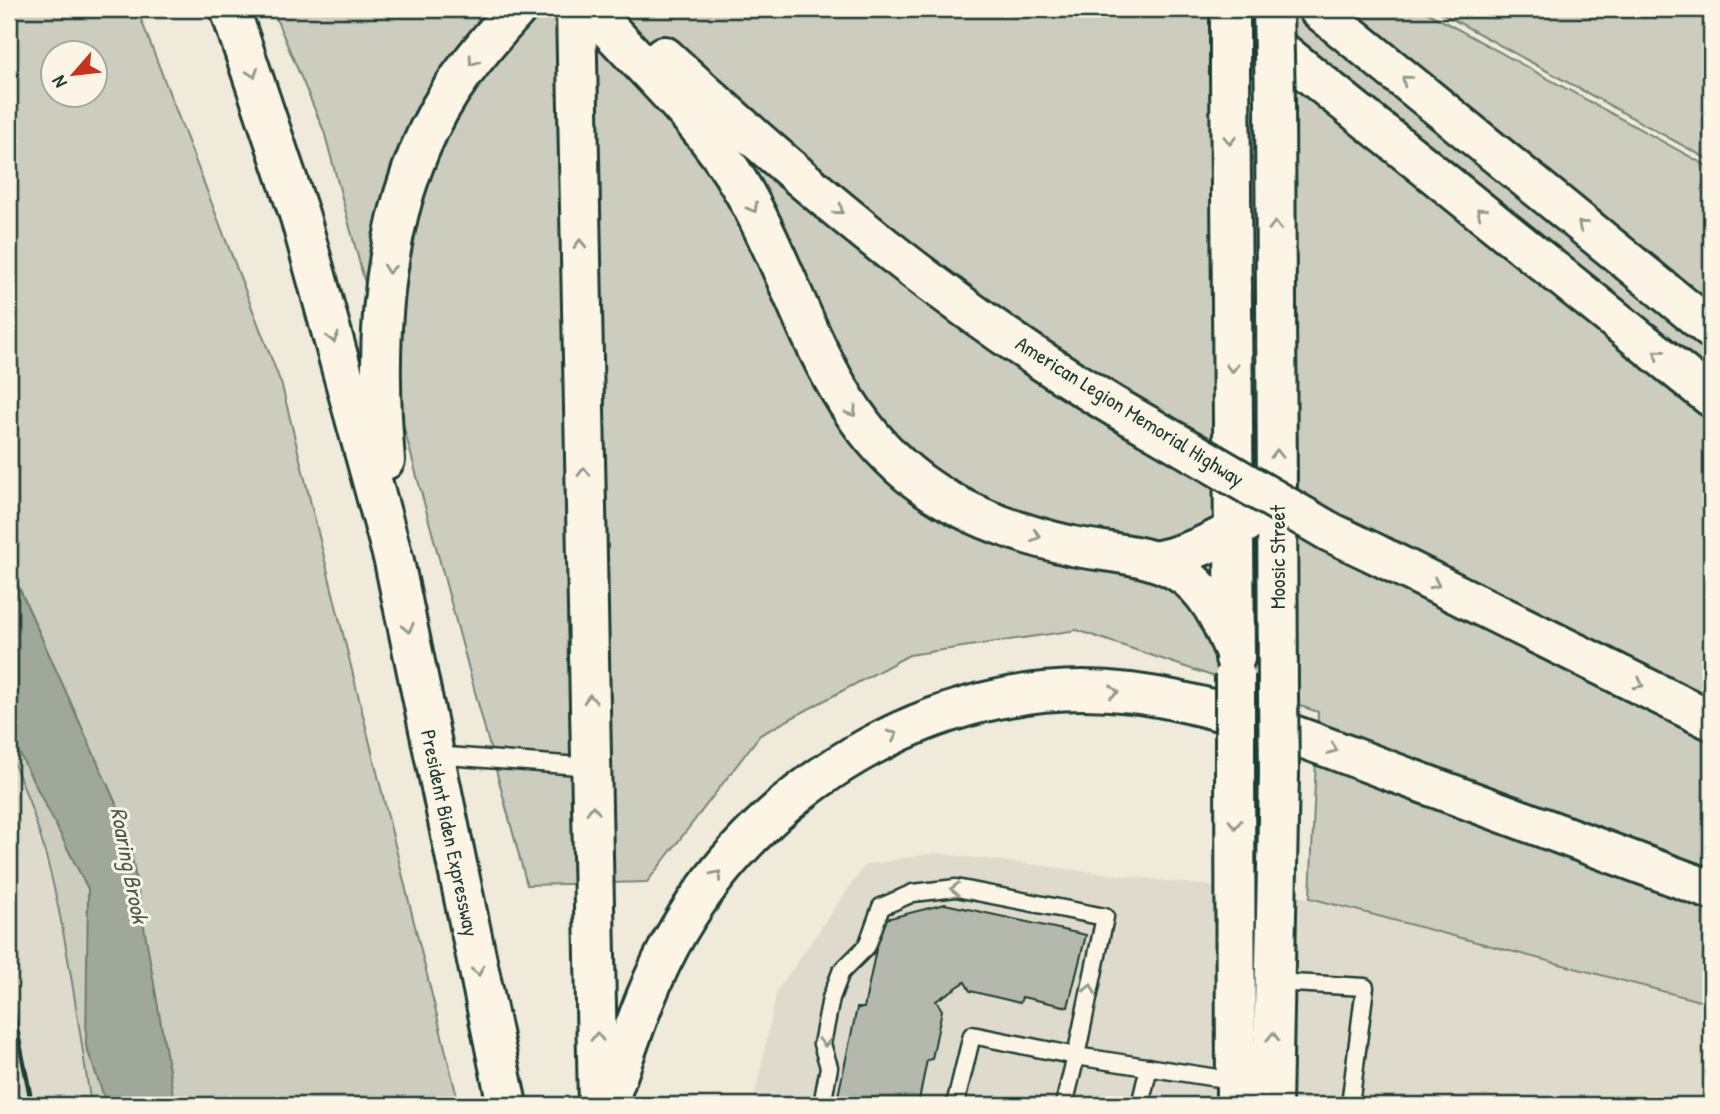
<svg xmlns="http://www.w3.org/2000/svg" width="1720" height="1114" viewBox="0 0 1720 1114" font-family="'Patrick Hand',sans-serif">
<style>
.built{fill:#dedbcc}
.green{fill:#cccdbf;stroke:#76857a;stroke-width:2;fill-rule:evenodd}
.water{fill:#9fa89a;stroke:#6c7d71;stroke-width:2}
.building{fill:#b5b9ad;stroke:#1f3d34;stroke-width:2}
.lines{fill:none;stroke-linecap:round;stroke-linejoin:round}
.lane-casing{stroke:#1f3d34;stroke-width:21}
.primary-casing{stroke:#1f3d34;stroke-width:44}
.highway-casing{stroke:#1f3d34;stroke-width:44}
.lane{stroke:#fcf5e5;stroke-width:16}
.primary{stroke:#fcf5e5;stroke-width:38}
.highway{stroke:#fcf5e5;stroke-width:38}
.rail{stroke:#1f3d34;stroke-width:5}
.primary-bridge-casing{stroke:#1f3d34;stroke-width:44;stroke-linecap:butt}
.highway-bridge-casing{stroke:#1f3d34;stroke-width:44;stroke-linecap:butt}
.primary-bridge{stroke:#fcf5e5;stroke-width:38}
.highway-bridge{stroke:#fcf5e5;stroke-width:38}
.oneway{stroke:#8e998c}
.labels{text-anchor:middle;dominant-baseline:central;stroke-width:6;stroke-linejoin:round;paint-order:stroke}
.street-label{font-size:21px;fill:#1f3d34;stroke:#fcf5e5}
.water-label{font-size:23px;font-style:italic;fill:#455d53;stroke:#fcf5e5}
</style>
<rect width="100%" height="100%" fill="#efeada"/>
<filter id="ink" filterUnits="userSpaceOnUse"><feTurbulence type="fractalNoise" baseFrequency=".0143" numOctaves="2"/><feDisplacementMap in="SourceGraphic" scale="14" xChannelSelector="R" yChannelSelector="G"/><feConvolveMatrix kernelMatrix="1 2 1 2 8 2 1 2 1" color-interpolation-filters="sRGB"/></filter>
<g filter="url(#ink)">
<!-- built -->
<g class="built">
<path d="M9,753l17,35 38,145 27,172h-77l-5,-24z"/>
<path d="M935,853l375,45 401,106v101h-958l24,-114 88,-126z"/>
</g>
<!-- green -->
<g class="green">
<path d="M9,9h128l145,377 177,719h-368c-18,-114 -32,-247 -82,-352zM52,52h42v42h-42z"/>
<path d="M272,9h1149l290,159v836l-401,-106 8,-186 -241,-82 -168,25 -149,80 -113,147 -120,3 -203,-754z"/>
<path d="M1434,9h277v152z"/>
</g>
<!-- water -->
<path class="water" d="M9,565l118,263 48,277h-68l-21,-59 2,-157 -79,-156z"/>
<!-- building -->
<path class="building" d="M945,904l141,31 -18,72 -46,-10 -2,6 -50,-12 -5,-9 -29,19 6,9 -10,49 -5,1 -9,45h-82l21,-97h7l18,-88z"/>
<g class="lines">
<defs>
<g id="lane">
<path d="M434,755l158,12"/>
<path d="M1274,982l91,5 -15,118"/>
<path d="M822,1105l7,-38 -7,-23 9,-46 10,-26 26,-26 14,-39 32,-14 43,-5 149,29 -29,139 160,25"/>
<path d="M955,1105l17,-70 104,21 -12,49"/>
<path d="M1140,1105l9,-38"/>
</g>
<g id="primary">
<path d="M1230,72l5,586"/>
<path d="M1275,103l3,590"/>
<path d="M1235,756l1,349"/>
<path d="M1272,1105l7,-332"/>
</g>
<g id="highway">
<path d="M230,9l70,208 94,344 113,544"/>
<path d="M576,9l22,1096"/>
<path d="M590,9c52,57 114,113 153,181 55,95 78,212 166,284 46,38 105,59 163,72 35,7 76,7 107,26 30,18 43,51 56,81"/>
<path d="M1229,9l482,388"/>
<path d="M1318,9l393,320"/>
<path d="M664,56c149,138 307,270 484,370"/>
<path d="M385,460c-11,-123 -4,-261 65,-368 20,-30 43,-57 67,-83"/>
<path d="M1374,553l337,167"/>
<path d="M1155,561c46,-9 83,-32 122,-58"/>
<path d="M607,1105c21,-58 39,-120 71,-174 90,-154 273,-260 453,-238 98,12 190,53 283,87 99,36 198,73 297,110"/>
</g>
</defs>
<!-- lane casing -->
<use href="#lane" class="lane-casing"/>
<!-- primary casing -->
<use href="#primary" class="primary-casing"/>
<!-- highway casing -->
<use href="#highway" class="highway-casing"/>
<!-- lane -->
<use href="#lane" class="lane"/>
<!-- primary -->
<use href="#primary" class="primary"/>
<!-- highway -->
<use href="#highway" class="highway"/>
<!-- rail -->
<path class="rail" d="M9,991l23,114"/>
<defs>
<g id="primary-bridge">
<path d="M1230,9v63"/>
<path d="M1273,9l2,94"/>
<path d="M1235,675v81"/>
<path d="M1278,693l1,80"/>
</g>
<path id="highway-bridge" d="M1148,426l182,106 44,21"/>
</defs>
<!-- primary-bridge casing -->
<use href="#primary-bridge" class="primary-bridge-casing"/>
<!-- highway-bridge casing -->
<use href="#highway-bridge" class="highway-bridge-casing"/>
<!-- primary-bridge -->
<use href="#primary-bridge" class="primary-bridge"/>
<!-- highway-bridge -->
<use href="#highway-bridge" class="highway-bridge"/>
</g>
<!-- one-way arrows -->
<defs><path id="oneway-chevron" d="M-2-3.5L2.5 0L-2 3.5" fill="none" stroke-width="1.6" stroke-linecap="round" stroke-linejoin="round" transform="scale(1.75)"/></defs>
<g class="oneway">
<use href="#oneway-chevron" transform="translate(473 61) rotate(126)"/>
<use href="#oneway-chevron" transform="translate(253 73) rotate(71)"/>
<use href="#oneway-chevron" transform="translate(1406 80) rotate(-141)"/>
<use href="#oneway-chevron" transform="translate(1230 140) rotate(90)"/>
<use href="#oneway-chevron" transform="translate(753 208) rotate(61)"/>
<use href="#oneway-chevron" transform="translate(839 210) rotate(39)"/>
<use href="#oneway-chevron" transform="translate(1481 212) rotate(-141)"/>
<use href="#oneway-chevron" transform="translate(1582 225) rotate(-140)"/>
<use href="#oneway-chevron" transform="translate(1275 226) rotate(-90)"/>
<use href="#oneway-chevron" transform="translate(580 244) rotate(-91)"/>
<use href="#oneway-chevron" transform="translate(389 269) rotate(96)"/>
<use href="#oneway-chevron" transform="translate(333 338) rotate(75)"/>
<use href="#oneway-chevron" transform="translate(1658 354) rotate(-141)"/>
<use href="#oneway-chevron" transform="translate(1232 368) rotate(90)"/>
<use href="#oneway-chevron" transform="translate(852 412) rotate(56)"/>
<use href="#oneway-chevron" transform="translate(1277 454) rotate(-90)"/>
<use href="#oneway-chevron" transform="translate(584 472) rotate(-91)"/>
<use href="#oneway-chevron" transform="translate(1036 536) rotate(15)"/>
<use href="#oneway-chevron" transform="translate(1435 584) rotate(26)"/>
<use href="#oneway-chevron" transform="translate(408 628) rotate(78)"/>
<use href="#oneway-chevron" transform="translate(1639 684) rotate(26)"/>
<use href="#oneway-chevron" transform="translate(1114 692) rotate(2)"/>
<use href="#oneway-chevron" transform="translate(590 699) rotate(-92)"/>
<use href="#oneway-chevron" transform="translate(893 735) rotate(-26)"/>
<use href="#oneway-chevron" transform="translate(1333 749) rotate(21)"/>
<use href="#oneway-chevron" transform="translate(593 810) rotate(-91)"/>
<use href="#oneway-chevron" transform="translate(1235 824) rotate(90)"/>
<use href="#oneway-chevron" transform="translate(717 875) rotate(-51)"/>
<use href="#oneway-chevron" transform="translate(955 889) rotate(-179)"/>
<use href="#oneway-chevron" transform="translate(478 971) rotate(78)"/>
<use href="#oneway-chevron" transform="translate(1090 989) rotate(-78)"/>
<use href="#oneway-chevron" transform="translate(597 1037) rotate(-91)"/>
<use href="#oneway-chevron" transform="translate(1273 1037) rotate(-89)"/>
<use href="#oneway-chevron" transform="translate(825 1042) rotate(90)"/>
</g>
</g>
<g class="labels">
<!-- street labels -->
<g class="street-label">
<text transform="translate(1130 411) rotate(32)">American Legion Memorial Highway</text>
<text transform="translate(1277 557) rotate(-90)">Moosic Street</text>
<text transform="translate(450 833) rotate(78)">President Biden Expressway</text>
</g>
<!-- water labels -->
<g class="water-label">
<text transform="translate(130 865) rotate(79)">Roaring Brook</text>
</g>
</g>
<!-- margin -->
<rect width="1720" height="1114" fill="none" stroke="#fcf5e5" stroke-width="35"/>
<rect x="18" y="18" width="1685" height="1079" fill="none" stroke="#1f3d34" stroke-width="2.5" filter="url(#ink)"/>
<!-- north arrow -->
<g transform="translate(74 74) rotate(242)"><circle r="33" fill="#fcf5e5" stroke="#a4ab9e" stroke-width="2"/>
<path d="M0-5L12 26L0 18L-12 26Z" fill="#c8321e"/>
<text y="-10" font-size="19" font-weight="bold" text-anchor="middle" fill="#1f3d34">N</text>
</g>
</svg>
